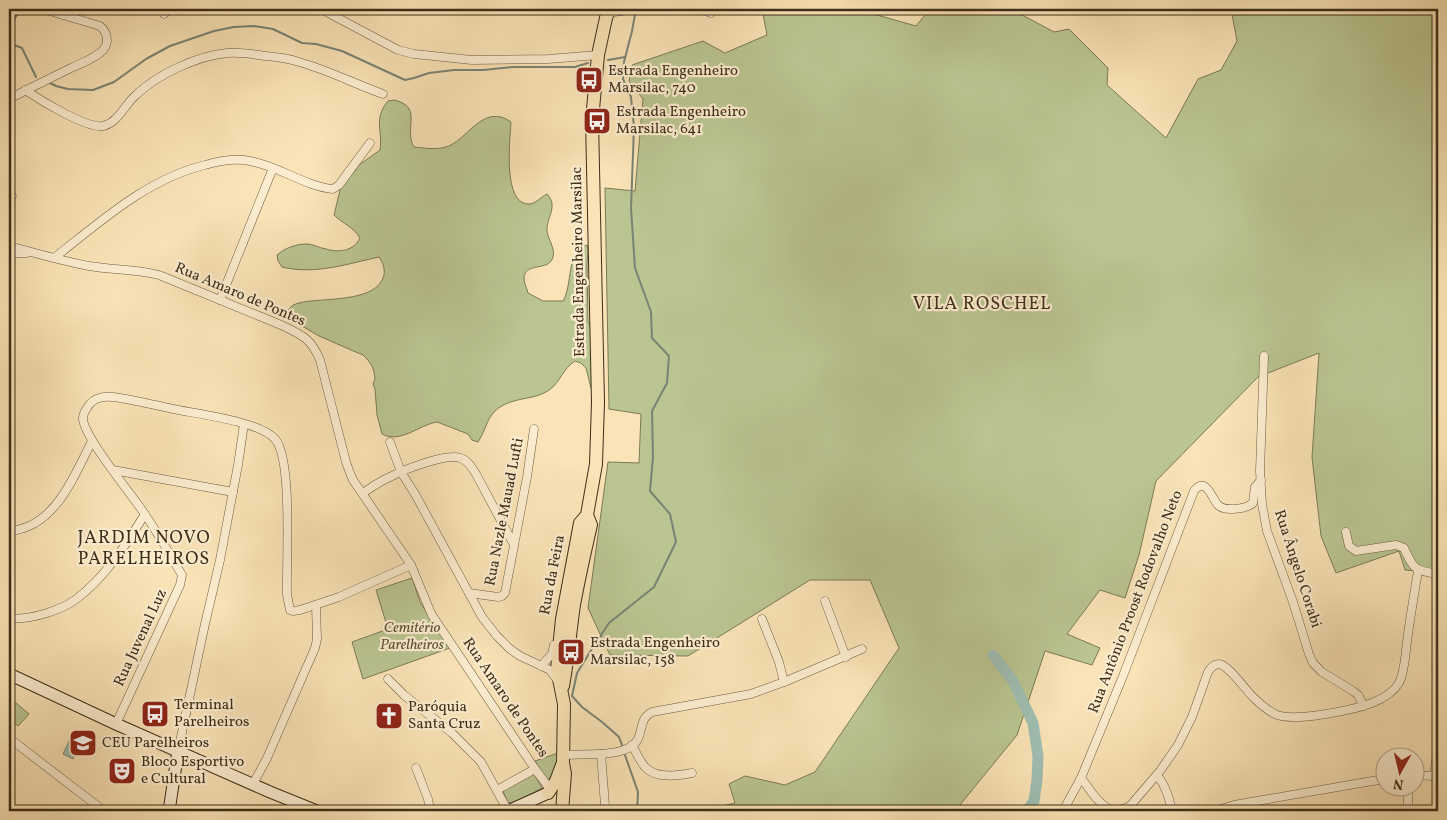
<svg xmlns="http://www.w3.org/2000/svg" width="1447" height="820" viewBox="0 0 1447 820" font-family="Vollkorn,serif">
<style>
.green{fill:#bac591;stroke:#7c7a55}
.water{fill:#9fbeb3;stroke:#788475}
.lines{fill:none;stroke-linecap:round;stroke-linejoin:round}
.stream{stroke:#788475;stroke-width:2}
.river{stroke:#9fbeb3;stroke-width:11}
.minor-casing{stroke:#6c5c40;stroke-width:9}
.secondary-casing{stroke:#3d2e19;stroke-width:13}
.primary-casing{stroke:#3d2e19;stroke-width:14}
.minor{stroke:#fcedd0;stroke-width:8}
.secondary{stroke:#fcedd0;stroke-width:11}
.primary{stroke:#fae4b7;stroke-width:12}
.labels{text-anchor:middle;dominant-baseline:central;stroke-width:4.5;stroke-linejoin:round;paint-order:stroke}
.poi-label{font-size:15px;fill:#3d2e19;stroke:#fcedd0;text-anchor:start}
.street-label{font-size:15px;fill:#3d2e19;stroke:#fcedd0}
.park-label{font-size:15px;font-style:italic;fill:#5c5437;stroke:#fcedd0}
.quarter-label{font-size:18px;letter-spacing:1px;fill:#3d2e19;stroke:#fcedd0}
</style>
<rect width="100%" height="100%" fill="#fae4b7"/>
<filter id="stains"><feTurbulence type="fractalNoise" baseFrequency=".004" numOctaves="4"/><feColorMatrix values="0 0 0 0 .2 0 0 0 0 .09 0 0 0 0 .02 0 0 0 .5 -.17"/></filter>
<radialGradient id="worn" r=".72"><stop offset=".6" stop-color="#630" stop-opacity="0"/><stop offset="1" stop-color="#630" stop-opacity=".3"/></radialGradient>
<!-- green -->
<g class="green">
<path d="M762,9h94l60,17 14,-17h81l43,23 15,-3 39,39 -1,17 59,53 32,-59 23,-9 16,-29 -6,-32h207v564l-33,-3 -6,-19 -63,22 -15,-37 -9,-79 7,-104 -61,24 -102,104 -17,74 -14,43 -25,-8 -33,44 33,14 -8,17 -47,-14 -28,84 -62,76h-255l35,-8 -6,-19 16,-8 40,9 30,-13 84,-124 -29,-68h-60l-122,76 -78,-1 -22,-47 20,-146 31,1 2,-49 -32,-5 -4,-221 30,3 8,-92 -14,-18 3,-16 71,-24 22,12 42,-18z"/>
<path d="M394,100c30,7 9,28 20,47 10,1 21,3 32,0 21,-6 37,-45 65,-25 -1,17 -9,84 19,82 6,-1 11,-7 17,-10 12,13 -1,23 0,37 1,9 11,21 4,30 -6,9 -26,2 -27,17 0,5 3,11 4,15l15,8h20c10,-16 3,-52 24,-56l1,6 -1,13 1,58 4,5 3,56 -4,5 -5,-20 -5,-5 -6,-2c-12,7 -15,22 -26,29 -15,11 -38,6 -54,21 -9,9 -10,21 -17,31l-6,-2 -4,-6 -31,-12c-18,3 -37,22 -55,12l-5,-19 -2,-26 -2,-5 2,-5 -1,-7 -2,-6 -4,-6 -5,-5 -12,-5 -32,-14 -36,-21 10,-10 6,-2c22,-6 78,1 85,-28 1,-7 -1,-12 -5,-18 -32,7 -64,18 -97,10l-4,-6 -1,-6c8,-7 19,-11 30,-11 6,0 12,4 19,5 13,4 28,2 34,-11 -5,-10 -18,-15 -26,-23l9,-37 12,-7 4,-6 21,-15c3,-19 -7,-31 8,-49z"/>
<path d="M412,578l8,24 30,46 -87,31 -11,-37 36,-13 -12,-39z"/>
<path d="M9,697l20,17 -11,12 -9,-8z"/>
<path d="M558,753v14l-10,16 -13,-22z"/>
<path d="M533,773l9,14 -1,2 -28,14h-5l-5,-12z"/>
</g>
<!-- water -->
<path class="water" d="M73,733l10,4 -10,22 -10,-5z"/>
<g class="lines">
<!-- stream -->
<g class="stream">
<path d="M9,41l6,-23 6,-9"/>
<path d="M9,43l13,5 14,29"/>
<path d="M608,60l17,-3"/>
<path d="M48,82l8,4 12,3 25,1 21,-8 32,-23 24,-13 44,-15 20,-4 20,-1 19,3 29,14 14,1 26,7 63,29 9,-2 15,-5 25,-3h29l30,-3h62l13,-4"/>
<path d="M622,745l-3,-8 -17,-15 -20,-15 -10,-11 5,-23 18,-29 14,-21 45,-36 22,-45 -6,-28 -20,-23 3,-34 -1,-46 15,-28 2,-27 -17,-18 -1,-26 -16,-44 -4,-60 3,-81 -3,-30 -8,-18 1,-17 8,-31 4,-22"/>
<path d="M625,755l13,37 -1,19"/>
</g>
<!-- river -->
<path class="river" d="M993,655l20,26 20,42 5,33 -1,24 -3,21 -7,10"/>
<defs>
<g id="minor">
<path d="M321,9l77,41 16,4 58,6 76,-1 50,-4"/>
<path d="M701,9l10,4"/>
<path d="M608,13l25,-4"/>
<path d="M164,14l6,-5"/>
<path d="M25,90c15,10 62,39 78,36 15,-3 22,-22 33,-31 22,-21 61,-39 91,-42 13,-1 26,1 38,3 11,1 23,2 34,6 29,8 56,22 84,32"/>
<path d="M9,99c21,-11 42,-21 64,-32 9,-4 23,-9 30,-17 7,-8 4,-18 -3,-24l-57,-17"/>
<path d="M9,192l3,4"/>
<path d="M9,246c26,7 53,15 80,20 23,4 47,3 70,9l122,50c21,10 30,13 39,35l26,102 4,11 3,7 58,85 17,41 4,9 103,154 15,20"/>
<path d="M9,253h18"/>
<path d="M54,258c46,-36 93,-79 151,-93 14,-4 30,-7 45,-4 29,5 54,25 83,28l6,-4 31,-42"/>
<path d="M220,300l53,-132"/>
<path d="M1264,356l-4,115 2,33 5,27 26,71 16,52 4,9 9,9 31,19 5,4 6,11"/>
<path d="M390,442l11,30 14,22 67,123 15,19 13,13 10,7 30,14 7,10"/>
<path d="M113,470l120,22"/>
<path d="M363,493c9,-6 17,-12 27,-16 13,-7 56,-24 70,-19 8,2 12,10 16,16l38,71"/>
<path d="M9,531c46,-3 65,-55 83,-90"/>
<path d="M1346,532l3,14 7,5 40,-6 8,3c10,22 10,22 34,26"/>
<path d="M469,593l29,4 4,-1 3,-3 22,-116 7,-48"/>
<path d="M825,601l21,56"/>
<path d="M9,618c13,2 25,-1 38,-5 9,-3 20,-7 28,-13 30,-22 50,-54 70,-86"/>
<path d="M762,619l17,43 5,20"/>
<path d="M541,666l11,-12 2,-9"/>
<path d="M388,679l16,16 48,38 29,29 27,49"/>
<path d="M116,724l64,-139 2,-10c-12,-20 -24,-42 -38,-62 -11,-17 -62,-78 -61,-95 0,-3 2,-7 4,-10 7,-13 21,-12 33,-10 18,3 35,7 53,11 24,5 86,12 102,30 18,20 11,125 12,156l3,15 3,1 7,-1 39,-13 72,-32"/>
<path d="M9,738l95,73"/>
<path d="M632,745c4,7 7,15 13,22 11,12 32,9 47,6"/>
<path d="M178,751l27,-127 15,-64 18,-95 6,-41"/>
<path d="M601,754l4,51"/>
<path d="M564,755c19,-2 64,4 74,-16 5,-11 2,-21 14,-27l99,-18 33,-12 78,-33"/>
<path d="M416,768l12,31 2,12"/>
<path d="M1157,775c9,11 12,23 15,36"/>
<path d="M1414,775l20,1 4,6"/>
<path d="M1434,776l4,-30"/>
<path d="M1081,778c13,16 24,42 49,28l30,-35 18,-26 14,-28 16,-45c3,-4 5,-8 11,-8 10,1 27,27 35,34 6,6 13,12 21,16 17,9 78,-4 97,-11 10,-4 21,-10 27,-20 6,-12 6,-27 8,-41 3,-24 7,-47 11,-71"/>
<path d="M253,784l14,-26 48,-110 2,-9 -1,-34"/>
<path d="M497,790l38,-21"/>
<path d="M1063,811l18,-33 42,-102 71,-185c12,-16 18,8 24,14 7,7 28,4 35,-2l2,-16 6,-7"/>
<path d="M1214,811l20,-6 150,-26"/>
<path d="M1408,811v-23"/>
</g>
<g id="secondary">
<path d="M9,674l107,50 154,68 47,19"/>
<path d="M169,811l9,-60"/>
<path d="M508,811l40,-18"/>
</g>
<g id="primary">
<path d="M563,686c5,-27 7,-54 11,-81 5,-27 11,-54 17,-80l-4,-10"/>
<path d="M548,793l8,-12 6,-16"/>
<path d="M562,811l3,-37 -2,-11 1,-59 -7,-35 5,-50 18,-96 7,-8 9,-51 2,-62 -6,-282 6,-65 8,-37 3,-9"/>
</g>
</defs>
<!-- minor casing -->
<use href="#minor" class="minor-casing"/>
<!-- secondary casing -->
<use href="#secondary" class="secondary-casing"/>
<!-- primary casing -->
<use href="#primary" class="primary-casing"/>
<!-- minor -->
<use href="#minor" class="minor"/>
<!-- secondary -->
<use href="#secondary" class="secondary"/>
<!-- primary -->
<use href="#primary" class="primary"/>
</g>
<!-- icons -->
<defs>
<symbol id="bus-square" viewBox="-11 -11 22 22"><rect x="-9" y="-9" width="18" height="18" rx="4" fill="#8f2418" stroke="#fcedd0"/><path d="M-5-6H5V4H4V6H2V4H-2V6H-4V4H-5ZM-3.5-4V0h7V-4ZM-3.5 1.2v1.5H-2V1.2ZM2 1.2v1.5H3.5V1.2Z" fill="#fff"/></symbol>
<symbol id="church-square" viewBox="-11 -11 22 22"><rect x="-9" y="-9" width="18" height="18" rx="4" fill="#8f2418" stroke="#fcedd0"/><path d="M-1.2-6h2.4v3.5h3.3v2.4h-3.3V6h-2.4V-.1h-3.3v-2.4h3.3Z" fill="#fff"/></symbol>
<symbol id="school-square" viewBox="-11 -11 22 22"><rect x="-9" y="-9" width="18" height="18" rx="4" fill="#8f2418" stroke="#fcedd0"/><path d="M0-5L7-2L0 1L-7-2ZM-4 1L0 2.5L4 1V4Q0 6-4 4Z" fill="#fff"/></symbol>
<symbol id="theatre-square" viewBox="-11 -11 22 22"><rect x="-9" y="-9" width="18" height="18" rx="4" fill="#8f2418" stroke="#fcedd0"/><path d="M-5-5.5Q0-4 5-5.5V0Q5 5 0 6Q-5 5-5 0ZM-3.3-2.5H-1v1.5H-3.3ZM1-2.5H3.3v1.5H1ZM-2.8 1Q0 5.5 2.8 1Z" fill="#fff"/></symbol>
</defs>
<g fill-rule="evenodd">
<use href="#bus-square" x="573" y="64" width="32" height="32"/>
<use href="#bus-square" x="581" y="105" width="32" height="32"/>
<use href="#bus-square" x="555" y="636" width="32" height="32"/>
<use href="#bus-square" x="139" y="698" width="32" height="32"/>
<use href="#church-square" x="373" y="700" width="32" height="32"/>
<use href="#school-square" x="67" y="727" width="32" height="32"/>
<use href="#theatre-square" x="106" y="755" width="32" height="32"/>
</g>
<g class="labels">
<!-- poi labels -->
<g class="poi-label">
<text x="608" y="71">Estrada Engenheiro<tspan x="608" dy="17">Marsilac, 740</tspan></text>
<text x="616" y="112">Estrada Engenheiro<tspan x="616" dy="17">Marsilac, 641</tspan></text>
<text x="590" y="643">Estrada Engenheiro<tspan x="590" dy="17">Marsilac, 158</tspan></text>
<text x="174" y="705">Terminal<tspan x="174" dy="17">Parelheiros</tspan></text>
<text x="408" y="707">Paróquia<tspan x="408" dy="17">Santa Cruz</tspan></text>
<text x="102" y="743">CEU Parelheiros</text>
<text x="141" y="762">Bloco Esportivo<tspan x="141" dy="17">e Cultural</tspan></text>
</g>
<!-- street labels -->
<g class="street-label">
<text transform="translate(579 262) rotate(-91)">Estrada Engenheiro Marsilac</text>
<text transform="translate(240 295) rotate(23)">Rua Amaro de Pontes</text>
<text transform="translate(505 512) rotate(-79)">Rua Nazle Mauad Lufti</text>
<text transform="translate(1297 569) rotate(72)">Rua Ângelo Corabi</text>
<text transform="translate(553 575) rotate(-79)">Rua da Feira</text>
<text transform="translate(1136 602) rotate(-69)">Rua Antônio Proost Rodovalho Neto</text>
<text transform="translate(141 638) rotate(-65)">Rua Juvenal Luz</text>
<text transform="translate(505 698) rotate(56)">Rua Amaro de Pontes</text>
</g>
<!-- park labels -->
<g class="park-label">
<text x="412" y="628">Cemitério<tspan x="412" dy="17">Parelheiros</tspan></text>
</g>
<!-- quarter labels -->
<g class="quarter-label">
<text x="982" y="304">VILA ROSCHEL</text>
<text x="144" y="538">JARDIM NOVO<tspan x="144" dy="21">PARELHEIROS</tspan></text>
</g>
</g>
<!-- margin -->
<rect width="1447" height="820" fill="none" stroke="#fae4b7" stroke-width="30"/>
<rect x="10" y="10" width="1427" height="800" fill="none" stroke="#3d2e19" stroke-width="2.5"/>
<rect x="15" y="15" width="1417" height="790" fill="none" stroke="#3d2e19"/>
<!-- north arrow -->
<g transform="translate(1400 772) rotate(188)"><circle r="24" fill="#fcedd0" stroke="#b0a187"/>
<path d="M0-4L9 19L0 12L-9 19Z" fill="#8f2418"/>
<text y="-8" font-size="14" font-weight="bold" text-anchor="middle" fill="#3d2e19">N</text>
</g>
<rect width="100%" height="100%" filter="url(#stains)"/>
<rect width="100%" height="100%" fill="url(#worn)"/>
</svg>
